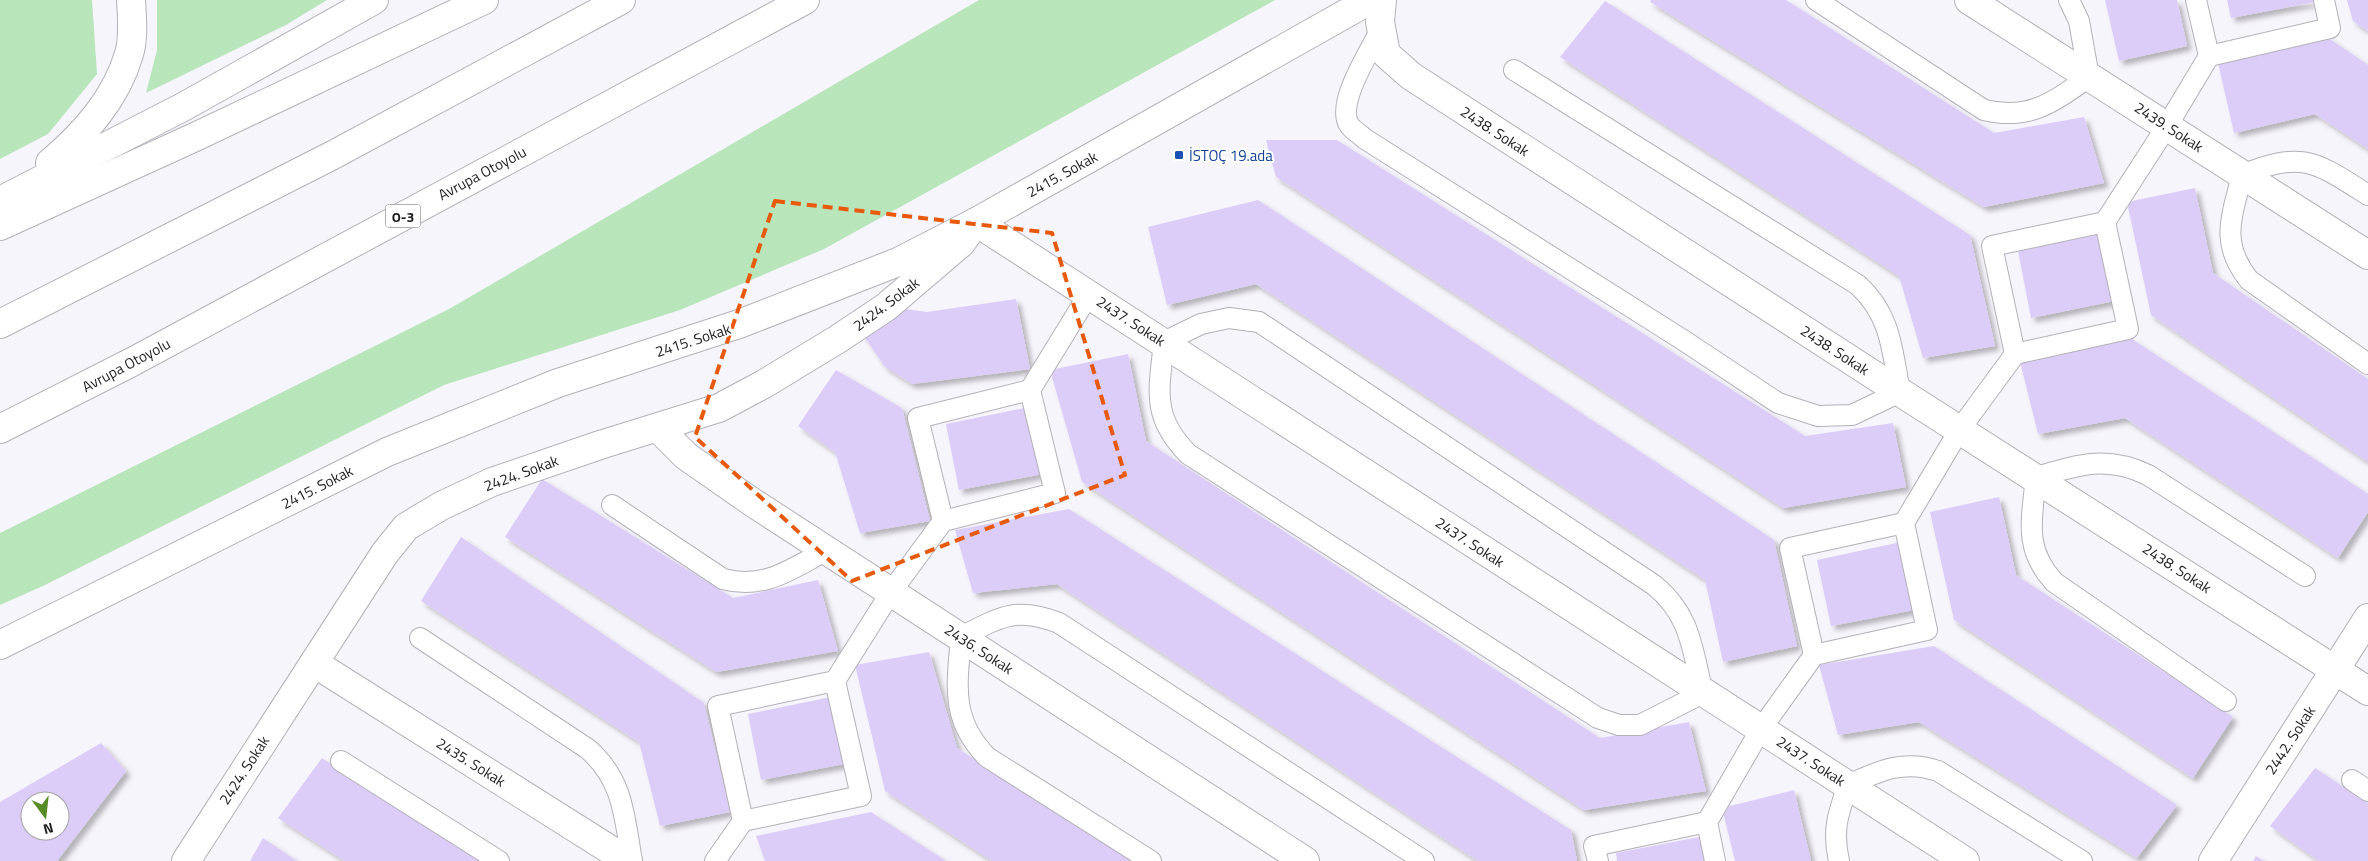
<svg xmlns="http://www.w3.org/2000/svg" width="2368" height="861" viewBox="0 0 2368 861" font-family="'Titillium Web',sans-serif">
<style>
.green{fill:#b8e5ba}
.building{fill:#dbcdf8;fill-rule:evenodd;filter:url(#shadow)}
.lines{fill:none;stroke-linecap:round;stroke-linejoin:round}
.service-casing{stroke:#b3b1b7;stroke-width:22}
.minor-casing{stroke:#b3b1b7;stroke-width:30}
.tertiary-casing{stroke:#b3b1b7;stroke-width:30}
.secondary-casing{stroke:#b3b1b7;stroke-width:30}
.motorway-casing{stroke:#b3b1b7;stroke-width:30}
.service{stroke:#fff;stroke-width:20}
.minor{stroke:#fff;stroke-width:28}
.tertiary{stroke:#fff;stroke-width:28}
.secondary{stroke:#fff;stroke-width:28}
.motorway{stroke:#fff;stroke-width:28}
.marked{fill:none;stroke:#e8590c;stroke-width:4;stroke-dasharray:10 6;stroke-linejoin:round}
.transit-dot{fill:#1a4fb4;stroke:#fff;stroke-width:2}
.labels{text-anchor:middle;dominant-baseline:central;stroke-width:4;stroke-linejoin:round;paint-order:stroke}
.shield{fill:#fff;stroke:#616062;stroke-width:1}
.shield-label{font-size:14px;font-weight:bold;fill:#1d1c1e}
.street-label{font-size:15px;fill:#1d1c1e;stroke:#fff}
.transit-label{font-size:15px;fill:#164399;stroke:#fff;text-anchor:start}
</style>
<defs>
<filter id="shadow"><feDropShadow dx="4.5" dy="4.5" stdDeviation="2.5" flood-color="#0004"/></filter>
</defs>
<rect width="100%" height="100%" fill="#f7f5fc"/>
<!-- green -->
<g class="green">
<path d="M0,0h92l5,74 -49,60 -48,25z"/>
<path d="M157,0h170l-41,25 -140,68 11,-43z"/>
<path d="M979,0h296l-451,249 -144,61 -236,75 -401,201 -43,19v-72l449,-224z"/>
</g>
<!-- building -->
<g class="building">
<path d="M1651,0h135l208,133 90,-16 20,66 -120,24 -334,-205z"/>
<path d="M2105,0h72l10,46 -68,15z"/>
<path d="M2227,0h87l1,2 -84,16z"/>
<path d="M2347,0h21v31l-15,-10z"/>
<path d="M1605,1l365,234 25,111 -72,12 -24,-82 -339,-219z"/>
<path d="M2327,37l41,28v84l-53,-35 -81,19 -16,-70z"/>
<path d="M1266,140h71l468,296 88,-13 13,64 -123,21 -507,-331z"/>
<path d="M2195,188l18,85 155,106v83l-217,-147 -24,-113z"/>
<path d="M1258,200l516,340 23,106 -74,16 -18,-82 -449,-296 -89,21 -19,-78z"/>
<path d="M2101,234l13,67 -83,17 -13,-67z"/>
<path d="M1016,299l14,70 -118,15 -27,-17 -24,-35 44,-23 22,3z"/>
<path d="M2132,339l236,155v18l-30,46 -213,-140 -87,16 -18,-72z"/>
<path d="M1128,354l18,87 454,297 89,-16 17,69 -122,19 -502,-328 -32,-112z"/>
<path d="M836,370l66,38 28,113 -70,12 -25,-81 -37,-26z"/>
<path d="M1029,407l14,67 -84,16 -13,-66z"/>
<path d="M542,479l191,119 85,-18 20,71 -122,21 -211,-135z"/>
<path d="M1999,497l17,78 217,142 -40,61 -239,-158 -24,-108z"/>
<path d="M1069,509l502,321 6,31h-99l-421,-277 -84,9 -18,-63z"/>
<path d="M461,537l243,166 26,109 -70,14 -21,-84 -218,-141z"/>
<path d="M1901,542l13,68 -83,16 -14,-66z"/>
<path d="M1934,646l243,159 -40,53 -218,-136 -81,13 -19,-70z"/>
<path d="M929,652l28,96 175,113h-140l-107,-70 -30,-126z"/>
<path d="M831,697l13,67 -83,16 -13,-66z"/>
<path d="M101,743l25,28 -69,90h-57v-59zM30,801h30v30h-30z"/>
<path d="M322,758l158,103h-135l-67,-43z"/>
<path d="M2315,768l53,35v58h-49l-49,-35z"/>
<path d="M1794,790l17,71h-76l-13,-53z"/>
<path d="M871,812l75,49h-181l-9,-25z"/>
<path d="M1699,837l5,24h-87l-1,-8z"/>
<path d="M263,838l34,23h-47z"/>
<path d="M2256,856l8,5h-11z"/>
</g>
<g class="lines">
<defs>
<g id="service">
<path d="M1816,0l168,110c46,11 69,-8 105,-33l-10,-56 -10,-21"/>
<path d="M1381,29c-10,21 -47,76 -31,97 4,5 11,9 15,13l318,201 95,63 40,13 34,-1 48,-23c-8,-42 -9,-77 -42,-107l-344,-215"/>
<path d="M2209,56l121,-28 -6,-28"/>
<path d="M2368,195c-52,-33 -65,-45 -126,-20 -10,42 -23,67 7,105l119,84"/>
<path d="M1229,318l30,4 395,263c37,30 38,64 49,108l-63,32h-21l-21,-7 -410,-264c-37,-38 -29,-63 -24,-112l37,-18z"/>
<path d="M2015,354l-23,-108 113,-24 62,-96 42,-70 -13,-56"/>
<path d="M612,505l111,74c42,11 68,-10 104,-29"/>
<path d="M943,521l-25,-103 112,-28"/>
<path d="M420,638l168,111c36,32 36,67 44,112"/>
<path d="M1814,655l-24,-107 114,-25"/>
<path d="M2226,701l-172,-119c-31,-34 -22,-63 -18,-105 42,-12 70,-22 112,-2l157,101"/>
<path d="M341,761l158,100"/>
<path d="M2352,780l16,11"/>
<path d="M743,821l-25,-115 117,-25"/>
<path d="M715,861l28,-40 118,-25 -26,-115 56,-89 52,-71 112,-28 -25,-103 59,-96"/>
<path d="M1151,861l-164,-104c-37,-38 -30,-72 -26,-120 39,-20 55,-31 98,-14l365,238"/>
<path d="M1598,861l-4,-15 113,-24"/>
<path d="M1715,861l-8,-39 54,-93 53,-74 113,-25 -23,-107 56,-94 55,-75 113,-25 -23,-107"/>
<path d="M1839,861c-7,-31 -1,-47 9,-76 31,-14 56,-26 90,-14l144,90"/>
</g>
<g id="minor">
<path d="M1382,0l-2,22 6,32 25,22 489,316 468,299"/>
<path d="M1969,0l399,255"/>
<path d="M976,222l989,639"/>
<path d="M658,428l28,28 66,46 553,359"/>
<path d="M314,663l314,198"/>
</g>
<g id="tertiary">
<path d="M186,861l199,-308 21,-26 35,-21 51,-24 108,-37 119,-37 45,-24 74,-45 48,-32 75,-64 15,-21"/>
<path d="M2213,861l155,-243"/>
</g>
<path id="secondary" d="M0,645l387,-193 171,-69 181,-59 159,-62 78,-40 394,-222"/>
<g id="motorway">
<path d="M50,163c34,-29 66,-64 79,-109 5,-16 3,-37 2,-54"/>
<path d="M0,201l183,-94 191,-107"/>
<path d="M0,226l195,-89 289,-137"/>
<path d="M0,324l333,-169 288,-155"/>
<path d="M0,429l132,-67 673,-362"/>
</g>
</defs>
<!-- service casing -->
<use href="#service" class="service-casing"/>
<!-- minor casing -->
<use href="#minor" class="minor-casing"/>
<!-- tertiary casing -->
<use href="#tertiary" class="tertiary-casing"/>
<!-- secondary casing -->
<use href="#secondary" class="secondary-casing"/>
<!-- motorway casing -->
<use href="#motorway" class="motorway-casing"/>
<!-- service -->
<use href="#service" class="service"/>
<!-- minor -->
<use href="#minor" class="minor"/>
<!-- tertiary -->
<use href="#tertiary" class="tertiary"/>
<!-- secondary -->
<use href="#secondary" class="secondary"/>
<!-- motorway -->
<use href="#motorway" class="motorway"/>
</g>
<!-- marked area -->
<path class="marked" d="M775,201l277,32 73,242 -273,106 -157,-144z"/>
<!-- markers -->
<rect class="transit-dot" x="1174" y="150" width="10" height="10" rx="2.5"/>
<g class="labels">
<!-- shield labels -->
<rect class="shield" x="385.5" y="204.5" width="35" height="23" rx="4"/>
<g class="shield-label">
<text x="403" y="216">O-3</text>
</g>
<!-- street labels -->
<g class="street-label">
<text transform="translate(2169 127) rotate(33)">2439. Sokak</text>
<text transform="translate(1495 131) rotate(33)">2438. Sokak</text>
<text transform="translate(482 173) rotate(-28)">Avrupa Otoyolu</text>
<text transform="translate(1062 174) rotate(-29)">2415. Sokak</text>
<text transform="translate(886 304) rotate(-37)">2424. Sokak</text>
<text transform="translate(1131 321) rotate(33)">2437. Sokak</text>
<text transform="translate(693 340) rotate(-18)">2415. Sokak</text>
<text transform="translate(1835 350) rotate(33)">2438. Sokak</text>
<text transform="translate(126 365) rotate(-28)">Avrupa Otoyolu</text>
<text transform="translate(521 473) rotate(-20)">2424. Sokak</text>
<text transform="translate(317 487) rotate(-27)">2415. Sokak</text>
<text transform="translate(1470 542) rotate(33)">2437. Sokak</text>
<text transform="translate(2177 568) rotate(33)">2438. Sokak</text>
<text transform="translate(979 649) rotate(33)">2436. Sokak</text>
<text transform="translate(2290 740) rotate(-57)">2442. Sokak</text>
<text transform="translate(1811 761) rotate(33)">2437. Sokak</text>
<text transform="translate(471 762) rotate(32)">2435. Sokak</text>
<text transform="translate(244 770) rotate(-57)">2424. Sokak</text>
</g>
<!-- transit labels -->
<g class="transit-label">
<text x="1189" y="155">İSTOÇ 19.ada</text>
</g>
</g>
<!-- north arrow -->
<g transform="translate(45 816) rotate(165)"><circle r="24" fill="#ffffff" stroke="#a5a4a5"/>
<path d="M0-4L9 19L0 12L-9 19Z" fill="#568c26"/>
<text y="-8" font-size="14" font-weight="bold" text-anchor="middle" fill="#1d1c1e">N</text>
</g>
</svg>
